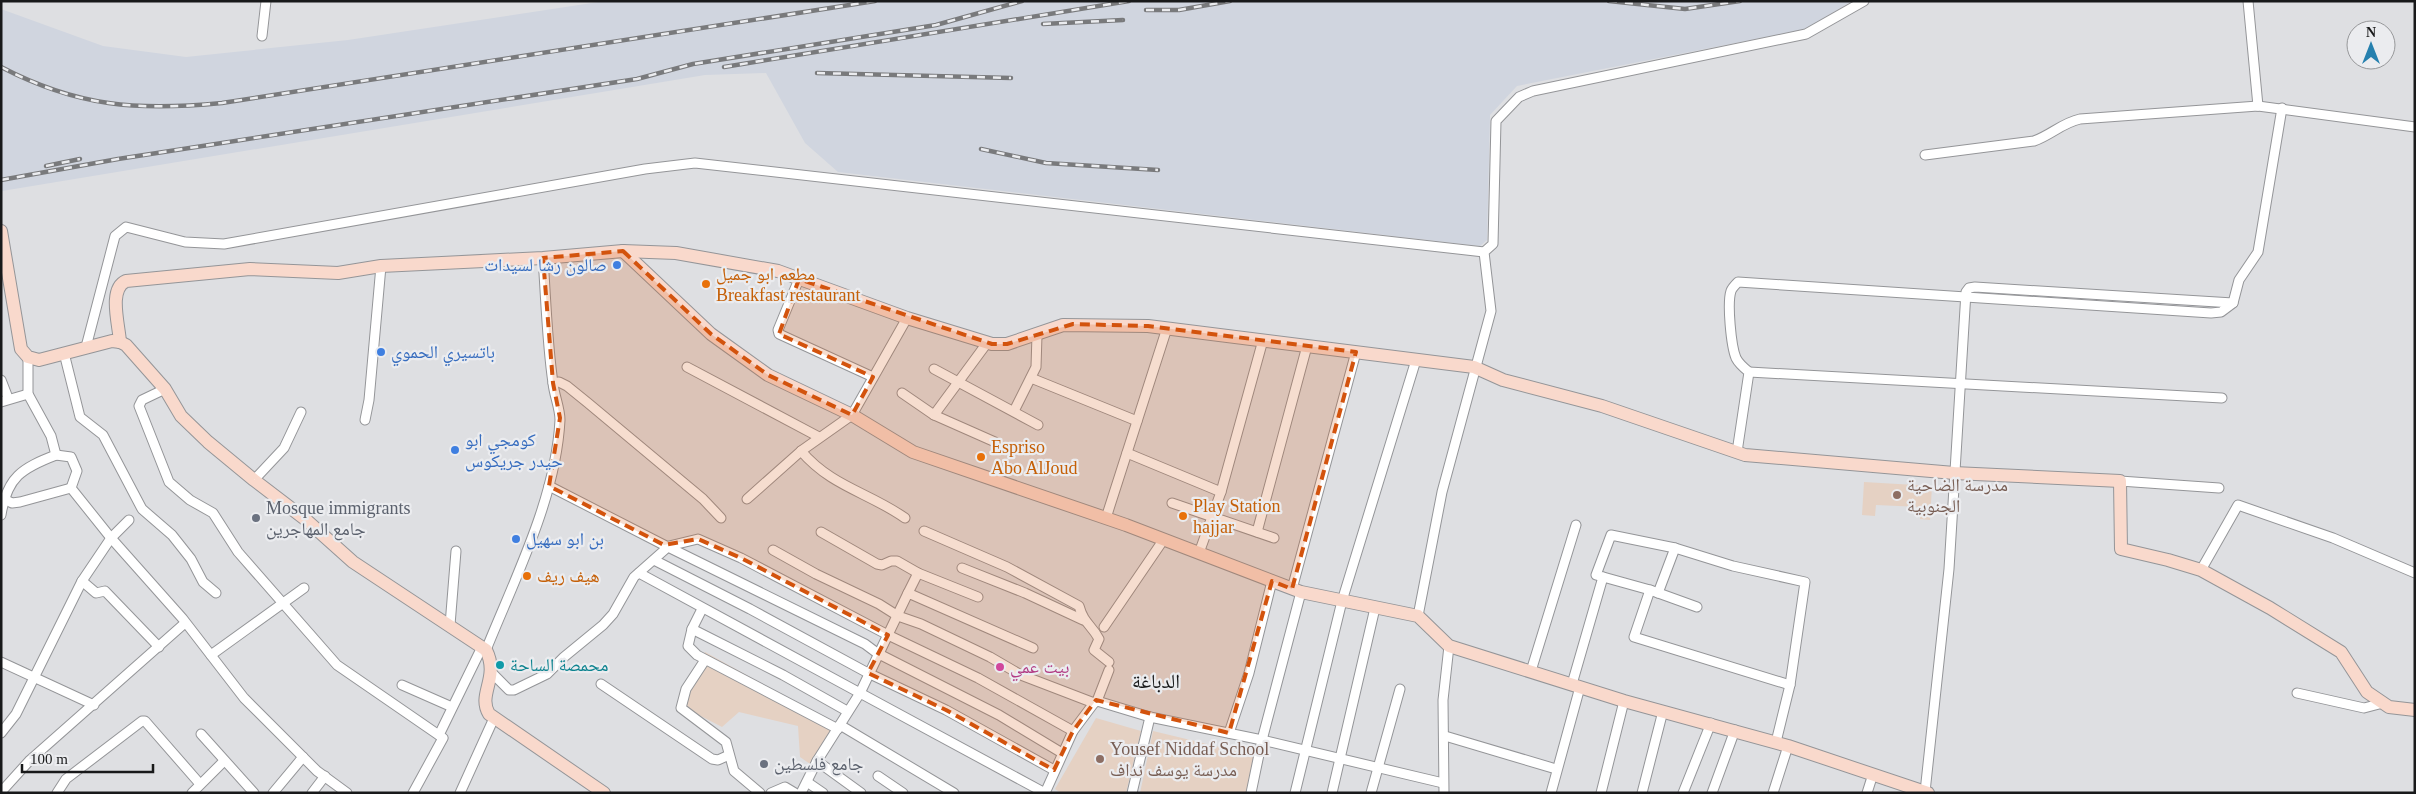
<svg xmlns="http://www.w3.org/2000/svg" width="2416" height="794" viewBox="0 0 2416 794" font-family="'Times New Roman','Noto Naskh Arabic',serif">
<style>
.built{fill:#d0d5df}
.education{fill:#e5d1c3}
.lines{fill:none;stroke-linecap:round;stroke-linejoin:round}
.street-casing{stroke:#949598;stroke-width:11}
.secondary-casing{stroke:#949598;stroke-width:14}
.street{stroke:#fff;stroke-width:9}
.secondary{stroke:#f9d9cc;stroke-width:12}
.rail-casing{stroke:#797a7c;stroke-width:4.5}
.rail{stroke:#ebecef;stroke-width:2.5;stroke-dasharray:8;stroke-linecap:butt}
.marked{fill:#d3530d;fill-opacity:0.2;stroke:#d3530d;stroke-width:4;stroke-dasharray:10 6;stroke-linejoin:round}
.shop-dot{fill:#3f7fe0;stroke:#ebecef;stroke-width:2}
.food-dot{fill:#e8710a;stroke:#ebecef;stroke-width:2}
.education-dot{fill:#8d6e63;stroke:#ebecef;stroke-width:2}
.worship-dot{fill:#6b7280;stroke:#ebecef;stroke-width:2}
.culture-dot{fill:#0f9aa8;stroke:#ebecef;stroke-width:2}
.hotel-dot{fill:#d1479c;stroke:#ebecef;stroke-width:2}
.labels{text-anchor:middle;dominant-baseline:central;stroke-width:4.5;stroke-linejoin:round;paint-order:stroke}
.shop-label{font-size:18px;fill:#366cbe;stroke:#ebecef;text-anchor:start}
.food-label{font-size:18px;fill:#c56008;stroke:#ebecef;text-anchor:start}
.education-label{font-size:18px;fill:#785e54;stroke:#ebecef;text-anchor:start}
.worship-label{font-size:18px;fill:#5b616d;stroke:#ebecef;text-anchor:start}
.culture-label{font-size:18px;fill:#0d838f;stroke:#ebecef;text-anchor:start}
.hotel-label{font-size:18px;fill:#b23c85;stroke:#ebecef;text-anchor:start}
.quarter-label{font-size:20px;fill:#18191a;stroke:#ebecef}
</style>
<rect width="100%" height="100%" fill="#dedfe2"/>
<!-- built -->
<path class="built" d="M605,1h1247l-46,28 -289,57 -27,29 -3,125 -7,6 -642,-74 -33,-29 -39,-70 -61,2 -703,116 -1,-182 102,37 83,11 162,-17z"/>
<!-- education -->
<g class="education">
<path d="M1864,482l68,4 -2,34 -10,-1v-12l-44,-2 -1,11 -13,-1z"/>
<path d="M705,652l135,75 -27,39 -13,-9 -2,-31 -59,-14 -17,15 -29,-15 -14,-13z"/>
<path d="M1096,718l45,13 -15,62h-65l-6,-4z"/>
<path d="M1153,731l104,25 -10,37h-107z"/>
</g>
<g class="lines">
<defs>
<g id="street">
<path d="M2248,1l10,105"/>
<path d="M262,36l4,-35"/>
<path d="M1925,155l109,-14c17,-6 28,-18 46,-22l178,-13 157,21"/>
<path d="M799,279l-21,51 1,4 94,43"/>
<path d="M86,347l29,-111 11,-9 59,15 39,2 421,-75 50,-6 789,89"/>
<path d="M64,353l16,64 23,18 39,74 30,26 19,24 12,23 13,11"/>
<path d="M687,367l132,70"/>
<path d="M934,369l104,56"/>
<path d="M1749,372l473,26"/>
<path d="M1031,378l106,43"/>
<path d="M1,380l7,18"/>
<path d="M553,383l6,-1 8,4 21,17 115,96 18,19"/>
<path d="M165,389l-23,11 -3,6 30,76 21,18 23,13 25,39 99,113 106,73 -30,55"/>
<path d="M902,393l32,22 61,27"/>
<path d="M1,402l27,-8"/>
<path d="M1014,411l22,-44 1,-32"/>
<path d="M934,415l53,-72"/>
<path d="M365,420l4,-20 12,-134"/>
<path d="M801,451c31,36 67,41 104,67"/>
<path d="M1737,452l12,-80c-5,-4 -10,-8 -13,-14 -5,-12 -9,-55 -5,-67 1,-3 4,-6 7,-9l473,31 10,-1 12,-9 6,-23 19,-28 24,-144"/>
<path d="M1127,453l94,39"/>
<path d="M56,455l15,2 6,14 -6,17 40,50 72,81 61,79 73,73 30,22"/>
<path d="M254,480l30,-32 17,-36"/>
<path d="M2120,481l99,7"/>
<path d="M549,486l115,59 201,99 12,9 122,62 63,38"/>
<path d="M4,499l8,4 8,-1 51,-14"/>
<path d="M747,499l54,-48 51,-36 55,-97"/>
<path d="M1172,503l102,35"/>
<path d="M1,515c6,-38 21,-47 55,-60l-5,-19 -23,-42v-37"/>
<path d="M1106,518l61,-190"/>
<path d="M924,531l83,36 72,39c5,18 12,18 20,33l-5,11 15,12"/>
<path d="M821,532l56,32 5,1 9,-4h6l21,12 60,24"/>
<path d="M1257,532l50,-186"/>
<path d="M773,550l43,24 63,30 19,12 23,8 69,33 31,18 73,28 -21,28 -28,62"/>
<path d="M1199,553l22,-61 42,-152"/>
<path d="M654,560l96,49 118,64 78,37 108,60"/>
<path d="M962,568l63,25 58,27"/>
<path d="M2201,570l37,-65 95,33 82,35"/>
<path d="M639,573l221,120 48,-100 125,55"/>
<path d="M82,581l14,12 9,-2 54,56"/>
<path d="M1292,589l64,-237"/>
<path d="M1650,590l-16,47 156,48"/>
<path d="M908,593l10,-20"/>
<path d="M1658,593l17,-45"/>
<path d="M1697,607l-47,-17 -54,-15 15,-40 64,13 58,18 72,16 -15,103 -14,57"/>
<path d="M702,609l-10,20 -4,17 9,9 141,74"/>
<path d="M1418,616l24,-124 49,-181 -7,-59 9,-8 3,-123 23,-24 14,-6 273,-57 58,-33"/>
<path d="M450,625l6,-74"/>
<path d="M1104,627l60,-88"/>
<path d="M692,629l91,46 64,36"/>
<path d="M486,650c29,-72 70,-152 74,-230 0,-12 -6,-25 -7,-37 -6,-41 -7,-83 -10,-125"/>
<path d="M211,655l93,-67"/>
<path d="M705,660l-19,29 -5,19 45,34 8,29 26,22"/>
<path d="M1,662l93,43"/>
<path d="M1531,671l45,-146"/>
<path d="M492,673l17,17h5l33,-16 17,-17 39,-32 10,-11 21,-37 35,-31 29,-7 43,19 147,77 90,43 95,53"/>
<path d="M601,684l111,75 6,1 11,-5"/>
<path d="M1572,684l31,-107"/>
<path d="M402,685l50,22"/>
<path d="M2297,693l67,15 19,-5"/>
<path d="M1097,701l12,-31"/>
<path d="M1094,703l3,-2 53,16 112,23 181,43"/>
<path d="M840,725l114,68"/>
<path d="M1,733l15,-19 66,-133 29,-43 18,-18"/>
<path d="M1229,733l20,-60 23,-92"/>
<path d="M201,734l53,59"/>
<path d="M439,735l43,-88"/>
<path d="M1445,736l111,33"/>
<path d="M817,761l44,32"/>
<path d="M878,776l25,17"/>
<path d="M807,782l16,11"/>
<path d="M1,792l29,-32 155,-137"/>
<path d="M1925,792l24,-223 17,-277 3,-4 6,-1 258,16"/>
<path d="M57,793l9,-14 76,-58h3l55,63"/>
<path d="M192,793l32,-32"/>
<path d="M273,793l30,-36"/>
<path d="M312,793l13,-17"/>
<path d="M460,793l34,-75"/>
<path d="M771,793l14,-6 10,6"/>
<path d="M801,793l16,-32 43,-68 185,100"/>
<path d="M1132,793l18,-76"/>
<path d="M1251,793l11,-53 39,-148"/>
<path d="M1295,793l47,-192 74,-241"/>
<path d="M1332,793l43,-185"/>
<path d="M1371,793l29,-104"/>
<path d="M1444,793l-1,-93 6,-54"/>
<path d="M1551,793l29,-106"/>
<path d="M1601,793l23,-92"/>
<path d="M1642,793l21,-82"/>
<path d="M1683,793l28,-70"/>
<path d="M1712,793l23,-63"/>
<path d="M1773,793l15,-47"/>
<path d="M1867,793l6,-19"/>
</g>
<g id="secondary">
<path d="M1,231l20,118 7,8 11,3 73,-19 8,1 6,3 39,44 16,27 27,26 46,38 51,39 48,43 133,88c14,28 -9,44 3,64l115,79"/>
<path d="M623,251l88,83 57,41 84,40 61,37 213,73 175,67 117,24 31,30 175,55 164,45 140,47"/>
<path d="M120,342c-1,-17 -12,-53 6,-61l124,-12 88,4 43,-7 162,-8 80,-7 53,2 102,18 129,47 85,26h15l56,-19 85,1 326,41 29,13 99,26 143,49 209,18 166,8 1,68 47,11 33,10 69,38 71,44 26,40 22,15 26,3"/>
</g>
</defs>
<!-- street casing -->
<use href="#street" class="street-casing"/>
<!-- secondary casing -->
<use href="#secondary" class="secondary-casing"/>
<!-- street -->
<use href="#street" class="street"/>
<!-- secondary -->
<use href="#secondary" class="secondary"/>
<defs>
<g id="rail">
<path d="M1609,1l76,8 55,-8"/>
<path d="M1146,10h33l51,-9"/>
<path d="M1043,24l80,-4"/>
<path d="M1,67c77,40 136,44 221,36l653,-102"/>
<path d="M724,67l405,-66"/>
<path d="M817,73l194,5"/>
<path d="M981,149l65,14 112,7"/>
<path d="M46,166l34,-7"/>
<path d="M1,180l117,-21 519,-80 56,-15 243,-39 86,-24"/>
</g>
</defs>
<!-- rail casing -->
<use href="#rail" class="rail-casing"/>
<!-- rail -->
<use href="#rail" class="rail"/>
</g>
<!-- marked area -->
<path class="marked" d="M623,251l88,83 57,41 84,40 21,-38 -94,-43 20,-55 193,65h15l66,-20 75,2 208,26 -64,237 -20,-8 -43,152 -133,-33 -23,31 -19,39 -108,-60 -78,-37 20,-38 -147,-77 -43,-19 -34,6 -115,-59 11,-68 -7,-35 -10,-125z"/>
<!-- markers -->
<g class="shop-dot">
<circle cx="617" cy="265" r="5"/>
<circle cx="381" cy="352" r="5"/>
<circle cx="455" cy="450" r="5"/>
<circle cx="516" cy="539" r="5"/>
</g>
<g class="food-dot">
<circle cx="706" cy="284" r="5"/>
<circle cx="981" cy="457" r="5"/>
<circle cx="1183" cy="516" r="5"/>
<circle cx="527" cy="576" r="5"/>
</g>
<g class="education-dot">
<circle cx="1897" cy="495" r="5"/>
<circle cx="1100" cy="759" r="5"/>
</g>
<g class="worship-dot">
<circle cx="256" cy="518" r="5"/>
<circle cx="764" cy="764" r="5"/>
</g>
<circle class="culture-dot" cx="500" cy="665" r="5"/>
<circle class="hotel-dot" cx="1000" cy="667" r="5"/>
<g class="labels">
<!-- shop labels -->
<g class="shop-label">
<text x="607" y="265" text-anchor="end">صالون رشا لسيدات</text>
<text x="391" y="352">باتسيري الحموي</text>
<text x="465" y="440">كومجي ابو<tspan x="465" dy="21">حيدر جريكوس</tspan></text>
<text x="526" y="539">بن ابو سهيل</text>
</g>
<!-- food labels -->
<g class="food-label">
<text x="716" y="274">مطعم ابو جميل<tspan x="716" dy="21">Breakfast restaurant</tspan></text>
<text x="991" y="447">Espriso<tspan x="991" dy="21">Abo AlJoud</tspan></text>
<text x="1193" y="506">Play Station<tspan x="1193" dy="21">hajjar</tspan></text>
<text x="537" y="576">هيف ريف</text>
</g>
<!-- education labels -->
<g class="education-label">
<text x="1907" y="485">مدرسة الضاحية<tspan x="1907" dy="21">الجنوبية</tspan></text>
<text x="1110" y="749">Yousef Niddaf School<tspan x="1110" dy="21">مدرسة يوسف نداف</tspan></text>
</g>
<!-- worship labels -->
<g class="worship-label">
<text x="266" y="508">Mosque immigrants<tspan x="266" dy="21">جامع المهاجرين</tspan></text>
<text x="774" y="764">جامع فلسطين</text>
</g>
<!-- culture labels -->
<g class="culture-label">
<text x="510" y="665">محمصة الساحة</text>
</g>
<!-- hotel labels -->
<g class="hotel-label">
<text x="1010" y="667">بيت عمي</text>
</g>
<!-- quarter labels -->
<g class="quarter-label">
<text x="1156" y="681">الدباغة</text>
</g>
</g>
<!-- border -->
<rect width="2416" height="794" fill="none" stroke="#18191a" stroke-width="5"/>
<!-- north arrow -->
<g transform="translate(2371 45)"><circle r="24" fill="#ebecef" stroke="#97989a"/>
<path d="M0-4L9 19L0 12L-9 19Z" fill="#2680ae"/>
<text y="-8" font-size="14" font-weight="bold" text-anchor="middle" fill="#18191a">N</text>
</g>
<!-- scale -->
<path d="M22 764v8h131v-8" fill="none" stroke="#18191a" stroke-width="2.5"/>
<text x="30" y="764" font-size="15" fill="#18191a" stroke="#ebecef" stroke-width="4" paint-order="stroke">100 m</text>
</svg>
